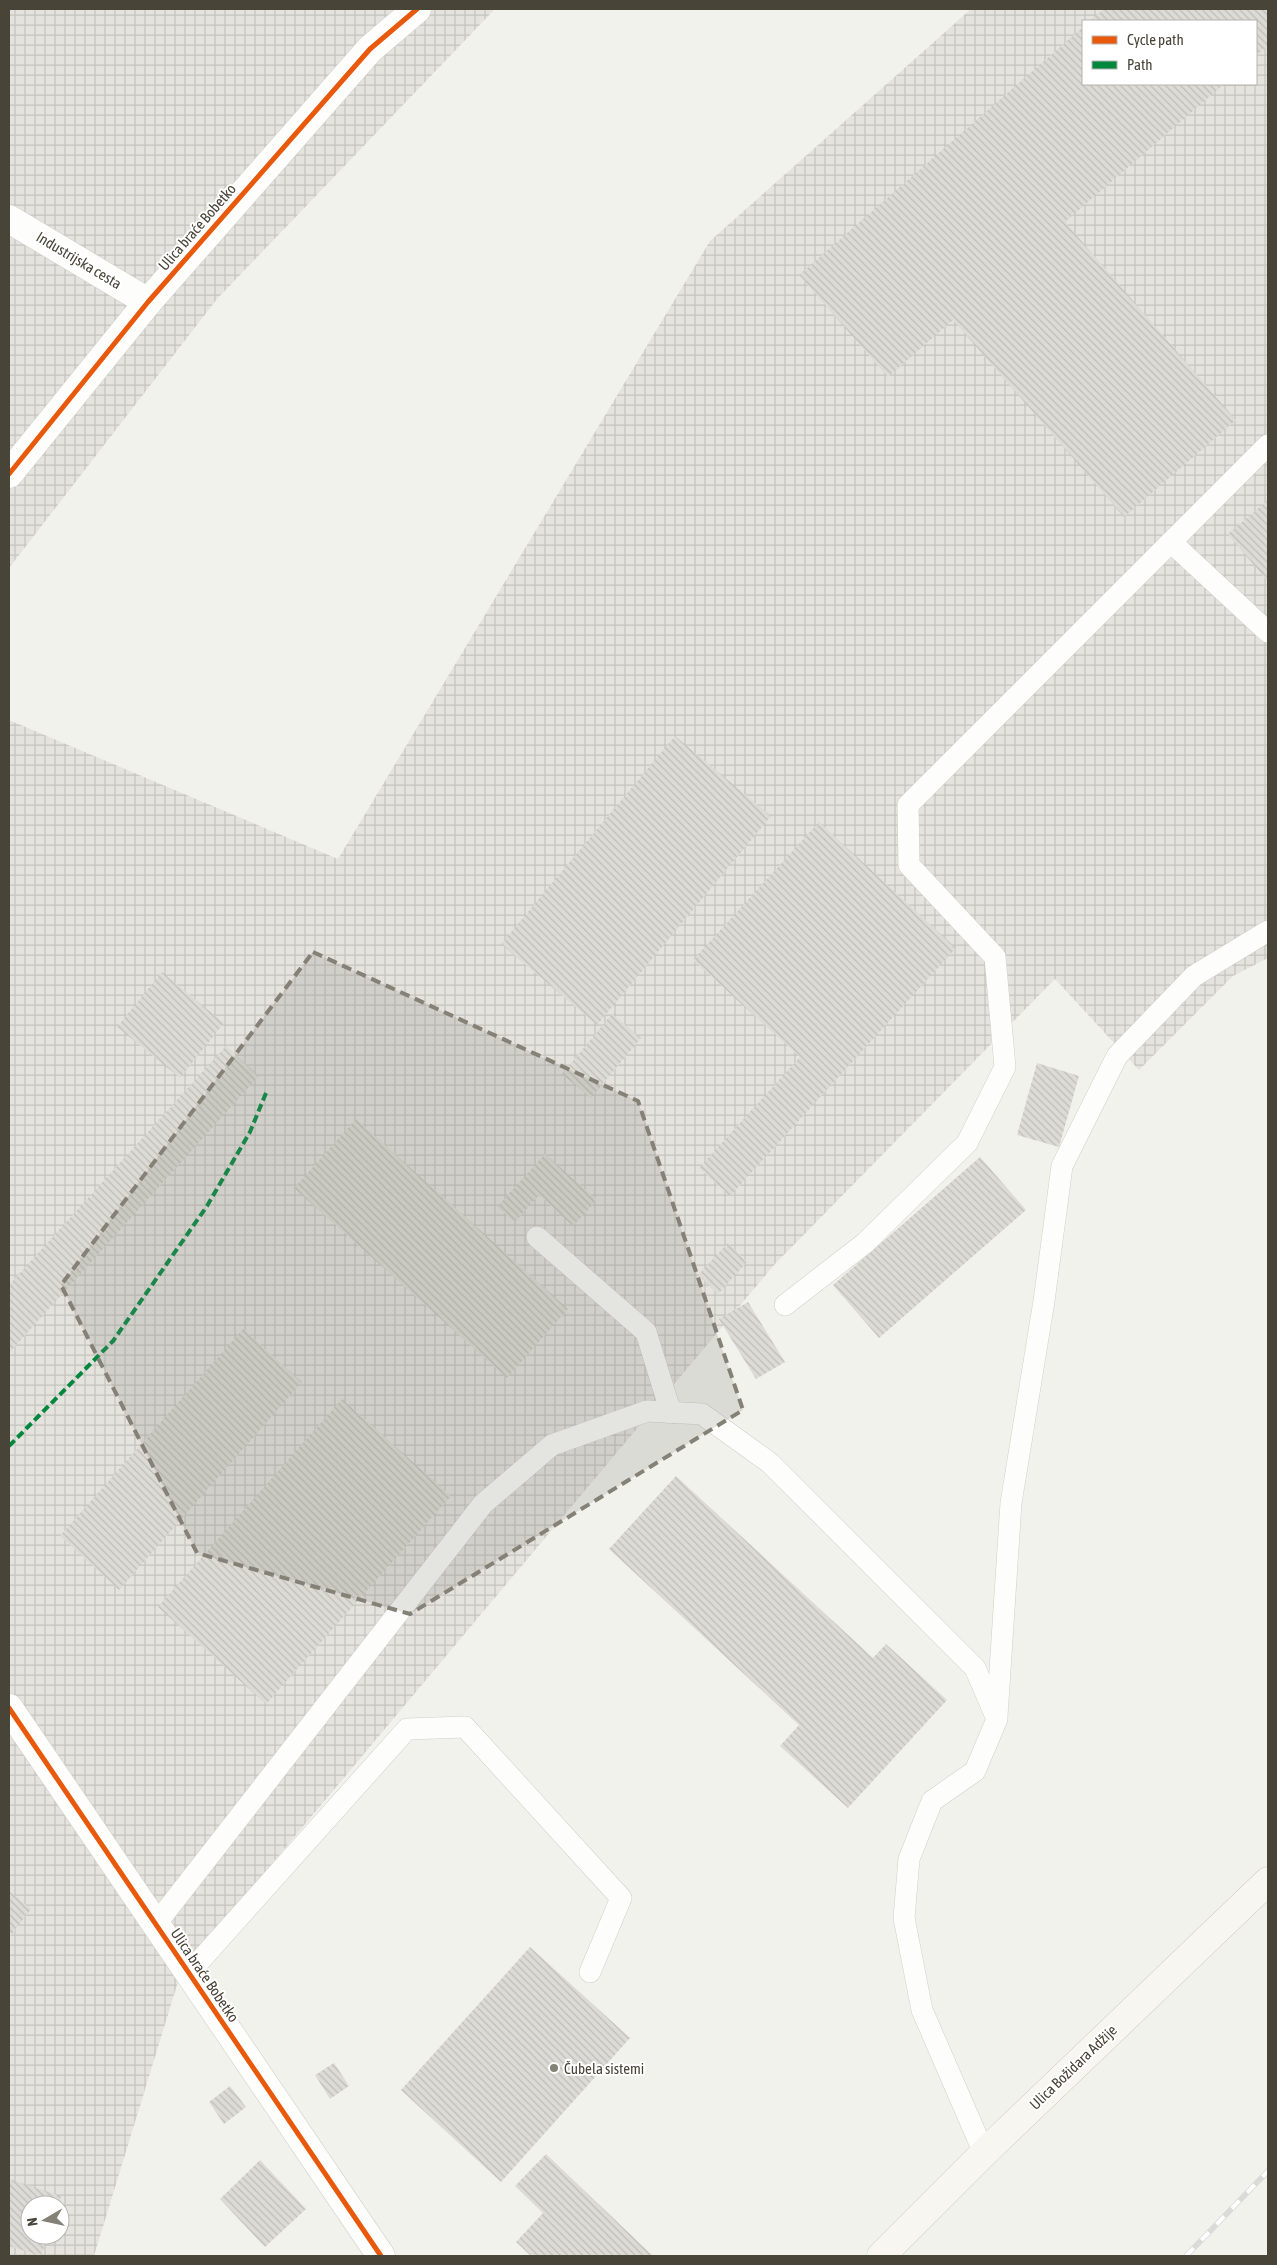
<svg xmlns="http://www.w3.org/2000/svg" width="1277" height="2265" viewBox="0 0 1277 2265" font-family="'Asap Condensed',sans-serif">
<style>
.industrial{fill:url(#industrial-grid);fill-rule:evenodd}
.building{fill:url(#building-back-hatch)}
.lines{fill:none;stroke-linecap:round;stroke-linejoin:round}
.lane-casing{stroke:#d0cfca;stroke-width:22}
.street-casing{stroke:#d0cfca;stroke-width:29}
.secondary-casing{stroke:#d0cfc4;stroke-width:29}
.lane{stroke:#fdfdfc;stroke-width:21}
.street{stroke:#fdfdfc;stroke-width:28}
.secondary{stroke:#f7f6f0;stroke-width:28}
.rail-casing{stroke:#dadad9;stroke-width:5.5}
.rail{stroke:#fff;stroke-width:4;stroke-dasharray:11;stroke-linecap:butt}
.quiet{stroke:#00873e;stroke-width:4;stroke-dasharray:8 4;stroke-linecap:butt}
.cycleway-casing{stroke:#fff;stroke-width:8}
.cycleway{stroke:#e8590c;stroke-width:5}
.marked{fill:#848177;fill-opacity:0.2;stroke:#848177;stroke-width:4;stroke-dasharray:10 6;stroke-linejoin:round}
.poi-dot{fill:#848177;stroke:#fff;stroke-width:2}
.labels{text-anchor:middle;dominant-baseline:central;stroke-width:4;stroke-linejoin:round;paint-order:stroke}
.street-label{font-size:15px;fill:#494438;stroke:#fff}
.poi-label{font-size:15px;fill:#494438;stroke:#fff;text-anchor:start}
</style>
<defs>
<pattern id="industrial-grid" width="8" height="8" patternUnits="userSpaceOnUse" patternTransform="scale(1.25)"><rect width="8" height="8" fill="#e5e3de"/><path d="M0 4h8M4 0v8" fill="none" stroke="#c6c4bf"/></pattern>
<pattern id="building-back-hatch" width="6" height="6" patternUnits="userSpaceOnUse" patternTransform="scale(1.25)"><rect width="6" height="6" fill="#dcdbd5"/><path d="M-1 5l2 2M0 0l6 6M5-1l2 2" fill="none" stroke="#bebdb8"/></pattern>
</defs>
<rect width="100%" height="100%" fill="#f2f2ed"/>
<!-- industrial -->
<g class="industrial">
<path d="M9,9h486l-278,290 -208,269z"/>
<path d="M971,9h297v949l-35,18 -94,94 -84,-91 -280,285 -594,708 -87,284h-85v-1536l329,139 372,-618zM1083,21h173v63h-173zM30,2205h30v30h-30z"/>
</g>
<!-- building -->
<g class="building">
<path d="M1104,9h164v36l-12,11v-35h-166z"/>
<path d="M1083,27v57h141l-159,138 171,198 -112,97 -171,-197 -65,57 -89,-102z"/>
<path d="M1268,500v82l-40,-48z"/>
<path d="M675,736l96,80 -174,209 -96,-81z"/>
<path d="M819,822l137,126 -226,248 -31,-28 101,-111 -107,-97z"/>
<path d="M162,972l62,51 -44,55 -63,-51z"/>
<path d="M612,1014l29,24 -50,60 -29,-24z"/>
<path d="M226,1046l33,30 -250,277v-68z"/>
<path d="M1037,1063l42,13 -20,71 -42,-12z"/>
<path d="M356,1119l212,190 -61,69 -213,-190z"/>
<path d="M545,1154l52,46 -24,26 -34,-31 -24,27 -18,-15z"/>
<path d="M980,1157l46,53 -147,128 -46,-53z"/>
<path d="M728,1243l19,19 -29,32 -20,-19z"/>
<path d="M748,1302l37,60 -29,17 -37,-60z"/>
<path d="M243,1329l59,53 -183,208 -59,-54z"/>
<path d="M342,1399l109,97 -185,208 -108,-97z"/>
<path d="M676,1476l197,182 13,-14 61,56 -99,108 -68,-62 19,-21 -190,-176z"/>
<path d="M9,1891l22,18 -22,29z"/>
<path d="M530,1947l100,91 -129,144 -100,-92z"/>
<path d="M334,2063l15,23 -19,13 -15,-24z"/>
<path d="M230,2086l16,21 -22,17 -15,-22z"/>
<path d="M546,2154l107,102h-122l-15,-14 27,-29 -28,-27z"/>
<path d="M260,2160l46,49 -41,38 -45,-48z"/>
<path d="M9,2179l52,17 -3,9h-28v30h18l-7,21 -32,-10z"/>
</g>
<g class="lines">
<defs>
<g id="lane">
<path d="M1171,542l97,-97"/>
<path d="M537,1237l109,95 25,81"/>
<path d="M785,1305l80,-62 102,-100 38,-76 -10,-110 -86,-92 -1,-60 263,-263 97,90"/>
<path d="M997,1716l14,-213 33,-202 18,-135 55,-110 77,-80 74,-45"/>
<path d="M156,1924l327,-420 69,-59 95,-34 55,3 68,49 205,205 22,51 -22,52 -43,30 -23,58 -5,59 18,92 62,143"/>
<path d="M189,1973l218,-244 58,-2 156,171 -31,74"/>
</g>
<g id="street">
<path d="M9,219l139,83"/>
<path d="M9,474l139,-172 222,-253 47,-40"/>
<path d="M9,1708l372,548"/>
</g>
<path id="secondary" d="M881,2256l103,-103 284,-272"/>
</defs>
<!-- lane casing -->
<use href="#lane" class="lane-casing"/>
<!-- street casing -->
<use href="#street" class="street-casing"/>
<!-- secondary casing -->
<use href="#secondary" class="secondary-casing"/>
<!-- lane -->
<use href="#lane" class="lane"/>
<!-- street -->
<use href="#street" class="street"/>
<!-- secondary -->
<use href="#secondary" class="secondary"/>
<defs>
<path id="rail" d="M1186,2256l82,-85"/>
</defs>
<!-- rail casing -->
<use href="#rail" class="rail-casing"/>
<!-- rail -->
<use href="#rail" class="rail"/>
<!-- quiet -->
<path class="quiet" d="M9,1446l104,-105 94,-135 43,-74 16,-39"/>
<defs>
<g id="cycleway">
<path d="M9,474l139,-172 222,-253 47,-40"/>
<path d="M9,1708l372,548"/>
</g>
</defs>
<!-- cycleway casing -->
<use href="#cycleway" class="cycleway-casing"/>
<!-- cycleway -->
<use href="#cycleway" class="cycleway"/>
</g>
<!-- marked area -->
<path class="marked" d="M313,952l325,149 105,309 -333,204 -213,-61 -136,-268z"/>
<!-- markers -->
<circle class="poi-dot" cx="554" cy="2068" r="5"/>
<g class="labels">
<!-- street labels -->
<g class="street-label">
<text transform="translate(197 227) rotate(-49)">Ulica braće Bobetko</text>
<text transform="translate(79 260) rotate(31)">Industrijska cesta</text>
<text transform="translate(205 1975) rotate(56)">Ulica braće Bobetko</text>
<text transform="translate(1073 2067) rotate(-44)">Ulica Božidara Adžije</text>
</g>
<!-- poi labels -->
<g class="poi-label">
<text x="564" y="2068">Čubela sistemi</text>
</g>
</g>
<!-- border -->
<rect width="1277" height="2265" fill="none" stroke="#494438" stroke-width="20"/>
<!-- legend -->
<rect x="1082" y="20" width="175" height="65" fill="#ffffff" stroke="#b6b4af"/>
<rect x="1092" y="36" width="25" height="8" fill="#e8590c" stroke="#b6b4af"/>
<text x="1127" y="45" font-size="15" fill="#494438">Cycle path</text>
<rect x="1092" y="61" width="25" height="8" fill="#00873e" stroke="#b6b4af"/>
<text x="1127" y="70" font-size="15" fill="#494438">Path</text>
<!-- north arrow -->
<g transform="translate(45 2220) rotate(261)"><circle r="24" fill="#ffffff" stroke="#b6b4af"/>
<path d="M0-4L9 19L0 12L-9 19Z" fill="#848177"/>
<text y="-8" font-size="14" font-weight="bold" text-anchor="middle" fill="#494438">N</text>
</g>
</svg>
